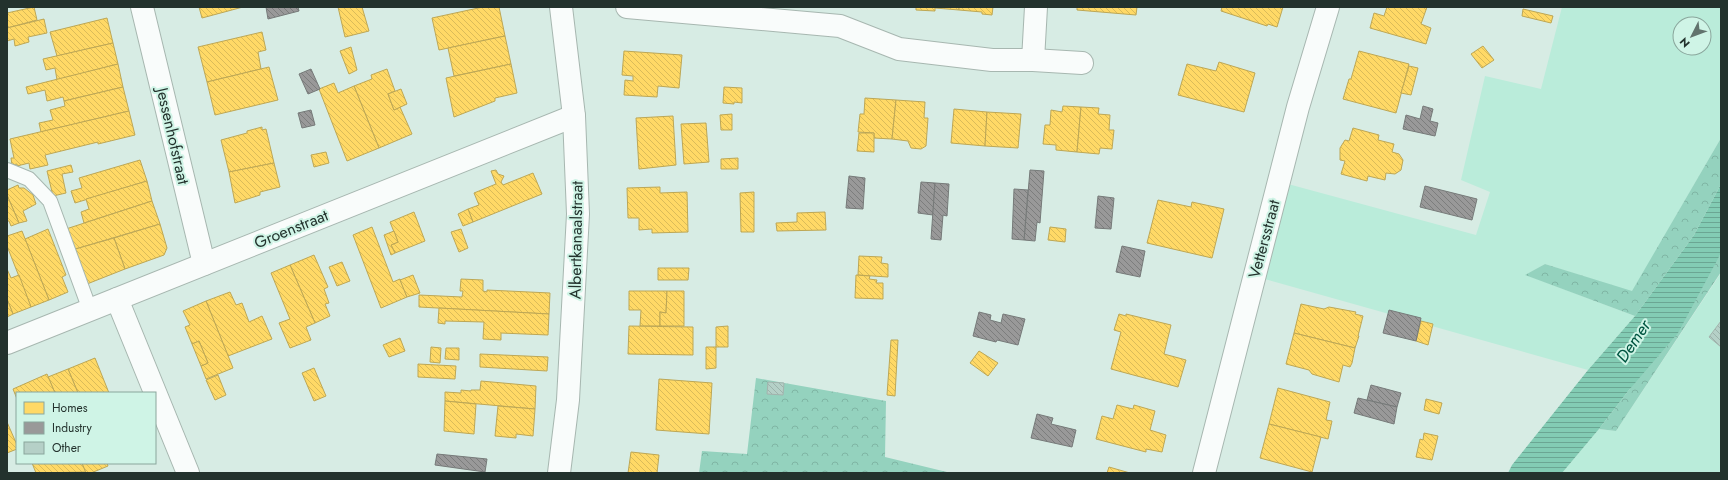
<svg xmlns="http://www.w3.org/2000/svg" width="1728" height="480" viewBox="0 0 1728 480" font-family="Jost,sans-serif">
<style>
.grass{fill:#baecda;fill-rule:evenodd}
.forest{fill:url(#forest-crowns)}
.water{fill:url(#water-rules)}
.homes{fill:url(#homes-back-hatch);stroke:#bda755}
.industry{fill:url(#industry-back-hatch);stroke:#767a79}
.building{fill:url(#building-back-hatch);stroke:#a3b3ad}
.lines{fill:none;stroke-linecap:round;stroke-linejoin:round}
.lane-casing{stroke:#a7b7b0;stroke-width:16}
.street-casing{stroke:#a7b7b0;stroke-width:24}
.lane{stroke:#f9fcfb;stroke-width:14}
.street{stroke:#f9fcfb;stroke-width:22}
.labels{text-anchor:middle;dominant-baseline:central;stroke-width:4;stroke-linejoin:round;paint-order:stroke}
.street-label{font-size:16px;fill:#23322d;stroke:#cff4e6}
.water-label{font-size:17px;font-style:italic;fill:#005541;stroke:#cff4e6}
</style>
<defs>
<pattern id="forest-crowns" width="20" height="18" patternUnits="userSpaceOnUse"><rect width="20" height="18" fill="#94d2be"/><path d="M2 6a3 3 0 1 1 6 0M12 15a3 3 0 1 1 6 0" fill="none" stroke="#7fb5a4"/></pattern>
<pattern id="water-rules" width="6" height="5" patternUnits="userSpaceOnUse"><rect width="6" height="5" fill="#83ccb4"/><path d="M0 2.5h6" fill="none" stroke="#6ba693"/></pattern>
<pattern id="homes-back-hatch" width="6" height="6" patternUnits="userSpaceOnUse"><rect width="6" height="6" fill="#ffd966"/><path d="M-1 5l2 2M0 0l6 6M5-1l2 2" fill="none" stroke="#dabb59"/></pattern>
<pattern id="industry-back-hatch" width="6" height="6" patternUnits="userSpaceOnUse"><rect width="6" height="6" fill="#999"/><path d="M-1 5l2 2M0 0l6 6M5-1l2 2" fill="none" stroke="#7c7d7d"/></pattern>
<pattern id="building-back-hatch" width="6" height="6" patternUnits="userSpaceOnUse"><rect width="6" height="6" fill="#b5d0c7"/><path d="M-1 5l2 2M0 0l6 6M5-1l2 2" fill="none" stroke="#9bb3ab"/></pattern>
</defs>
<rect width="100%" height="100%" fill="#d7ece4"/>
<!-- grass -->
<g class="grass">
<path d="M1562,7h159v131l-89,154 -87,-28 -19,11 109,41 -47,54 -327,-92 27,-94 188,51 14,-43 -29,-12 24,-104 56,13zM1680,24h24v24h-24z"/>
<path d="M1721,273v200h-159l37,-44 17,2z"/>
</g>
<!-- forest -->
<g class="forest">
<path d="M1721,138v46l-27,51 -59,81 -110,-41 20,-11 87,27z"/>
<path d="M1721,253v19l-105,159 -17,-2 30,-39z"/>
<path d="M756,378l130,23 -1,56 66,16h-252l3,-22 45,3z"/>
</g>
<!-- water -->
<path class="water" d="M1721,184v69l-43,80 -49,57 -30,39 -37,44h-54l4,-8 76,-95 47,-54 59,-81z"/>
<!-- homes -->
<g class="homes">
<path d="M34,7l3,13 -30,8v-15z"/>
<path d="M199,7h44l-41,11z"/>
<path d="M338,7h24l7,24 -24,6z"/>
<path d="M483,7h16l6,29 -66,14 -7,-32z"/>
<path d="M916,7h43v3l-24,-2v3l-19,-1z"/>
<path d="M959,7h34l-1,8 -10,-1v-2l-23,-2z"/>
<path d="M1077,7h60l-1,8 -59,-5z"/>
<path d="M1222,7h61l-6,20 -9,-3 -1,2 -46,-15z"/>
<path d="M1387,7h40l-6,17 10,4 -5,16 -56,-16 4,-15 10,3z"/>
<path d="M1523,9l30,7 -2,7 -29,-7z"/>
<path d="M107,18l6,25 -56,13 -7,-24z"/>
<path d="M44,19l3,14 -19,4 1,5 -14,4 -1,-7 -7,2v-13z"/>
<path d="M262,32l4,18 -8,2 3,17 -54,13 -9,-35z"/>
<path d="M505,36l6,28 -57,12 -6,-28z"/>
<path d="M113,43l5,21 -61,16 -2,-12 -9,2 -3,-11z"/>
<path d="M1483,46l11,14 -12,8 -11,-14z"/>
<path d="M351,47l6,23 -8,4 -9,-23z"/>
<path d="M624,51l58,4 -3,33 -21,-2 -1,11 -33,-2 1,-15 8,1v-5l-11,-1z"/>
<path d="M1359,51l50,13 -13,49 -53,-14 6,-20h2z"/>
<path d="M1219,62l36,11 -11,39 -66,-17 9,-31 29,7z"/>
<path d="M118,64l5,23 -59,14 -1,-4 -16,4 -2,-11 -17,4 -2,-7z"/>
<path d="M511,64l6,29 -22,5v3l-41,16 -8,-39z"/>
<path d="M1409,66l9,2 -7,27 -10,-2z"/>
<path d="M269,67l9,33 -63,15 -8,-33z"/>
<path d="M387,69l8,22 -7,3 6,16 6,-3 12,27 -33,14 -25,-62 18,-7 -1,-4z"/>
<path d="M334,83l4,10 16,-7 25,62 -32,13 -28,-72z"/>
<path d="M123,87l6,24 -88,21 -2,-9 14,-3 -3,-10 15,-4 -1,-5z"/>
<path d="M724,87l18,1v15l-8,-1v2l-11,-1z"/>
<path d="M401,89l6,15 -13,6 -6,-16z"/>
<path d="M865,98l31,2 -4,39 -18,-1v-5l-16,-1 2,-18h4z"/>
<path d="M896,100l29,2 -1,16h4l-2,28 -5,3 -10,-1 -3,-7 -16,-2z"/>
<path d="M1063,106l18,1 -4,45 -21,-2v-5l-13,-1 2,-19h5l1,-15 11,2z"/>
<path d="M1081,107l18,1 -1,6 12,1 -1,15h5l-2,19 -12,-1 -1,6 -22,-2z"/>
<path d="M954,109l33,3 -2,34 -34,-3z"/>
<path d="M129,111l6,24 -37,9v-2l-53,13 3,10 -18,4 -1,-6 -12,3v-2l-5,1 -1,-7h3l-4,-19z"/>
<path d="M987,112l34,2 -3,34 -33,-2z"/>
<path d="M732,114v16h-11l-1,-15z"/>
<path d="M673,116l3,49 -37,4 -3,-51z"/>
<path d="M706,123l3,39 -25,2 -3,-40z"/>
<path d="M262,127v3l4,-1 8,34 -45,9 -8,-32 26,-7v-2z"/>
<path d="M1353,128l26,7 -1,5 16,4 -2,8 7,2 4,6 -2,10 -6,4 -9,-1 -1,7 -17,-4 -1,5 -26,-7 4,-13 -5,-1v-12l5,-8 4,1z"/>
<path d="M859,133h15v19l-17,-1z"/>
<path d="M326,152l3,11 -15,4 -3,-12z"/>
<path d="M738,158v11h-17v-10z"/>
<path d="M140,160l7,21 -72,22 -4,-12 11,-3 -3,-10z"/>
<path d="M274,163l6,24 -20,5v3l-25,8 -6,-31z"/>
<path d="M71,165l2,7 -11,2 4,19 -13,3 -6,-25z"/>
<path d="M496,170l2,4 6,2 -3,6 2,3 30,-12 9,21 -69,28 -5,-13 11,-4 -5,-12 22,-9 -5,-13z"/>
<path d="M147,181l5,20 -68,22 -3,-11 8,-3 -3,-10z"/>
<path d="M18,185l1,3h5l9,7 3,9 -13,7 4,10 -8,2 -12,-28v-5z"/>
<path d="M660,187v6l27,-1 1,40 -36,1v-4l-13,1v-12h-11l-1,-30z"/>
<path d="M754,192v40h-13l-1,-39z"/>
<path d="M7,195l12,28 -8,3 -2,-5h-2z"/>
<path d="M1158,200l33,7 1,-5 32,7 -12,49 -65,-15z"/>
<path d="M152,201l8,23 -88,26 -6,-21z"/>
<path d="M468,209l5,13 -10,4 -5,-12z"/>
<path d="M414,212l11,29 -30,12 -4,-8 7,-3 -8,-20z"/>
<path d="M825,212l1,18 -49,1 -1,-8 21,-1v-9z"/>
<path d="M160,224l7,24 -3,7 -39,14 -11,-31z"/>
<path d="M372,227l21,55 7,-3 7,18 -26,11 -28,-73z"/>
<path d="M1050,227l16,2 -1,13 -17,-2z"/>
<path d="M48,229l18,46 -4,2 6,15 -19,8 -24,-61z"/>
<path d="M461,229l7,19 -9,4 -8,-20z"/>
<path d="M22,231l27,69 -18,7 -24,-61v-10z"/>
<path d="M394,231l4,11 -7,3 4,8 -4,2 -7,-20z"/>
<path d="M114,238l11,31 -38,15 -15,-34z"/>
<path d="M314,255l14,32 -4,2 5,14 -4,1 5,12 -15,7 -25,-58z"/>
<path d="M859,256l23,1 -1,6 7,1v13l-30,-2z"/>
<path d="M342,262l8,19 -13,5 -8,-19z"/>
<path d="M290,265l25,58 -9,4 5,13 -21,8 -11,-25 11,-4 -19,-46z"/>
<path d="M658,268h31l-1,12h-30z"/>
<path d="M7,269l4,9 8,-3 12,32 -18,7 -6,-15z"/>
<path d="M413,275l7,18 -13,4 -7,-17z"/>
<path d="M856,275l14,1 -1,3 8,1 -1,3h7v16l-28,-1z"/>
<path d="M461,279l22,1v11l4,1v-2l63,3 -1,21 -130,-7v-12l43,2 1,-6h-3z"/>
<path d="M629,291h38l-1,22 -6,-1v14h-20l1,-16h-12z"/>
<path d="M667,291h17v35h-24v-14l6,1z"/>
<path d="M230,292l6,13 6,-2 7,19 13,-6 10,23 -44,17 -22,-55z"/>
<path d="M7,299l6,15 -6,3z"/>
<path d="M206,301l27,67 -27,11 -5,-13 7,-3 -9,-22 -7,3 -7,-17 5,-2 -7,-14z"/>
<path d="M1301,304l23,5 5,-2 27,5 -1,2 8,2 -5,20h1l-4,12 -61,-15z"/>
<path d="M439,308l110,6 -1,21 -47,-2v7l-18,-1 1,-17 -39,-1v3l-7,-1z"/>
<path d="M1119,314l7,2v-2l45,11 -7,29 22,6 -8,27 -67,-18 10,-37 -7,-2z"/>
<path d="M1421,321l12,3 -5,21 -12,-4z"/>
<path d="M629,326l64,1v28l-65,-1z"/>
<path d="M728,326v21h-12v-20z"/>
<path d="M1294,333l61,15 -3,15 -2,4 -7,-2 -4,17 -27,-8 -3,-4 -23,-6z"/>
<path d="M400,338l5,13 -16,6 -6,-12z"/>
<path d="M891,340h7l-3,56 -8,-1z"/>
<path d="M199,341l9,22 -7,3 -9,-22z"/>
<path d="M431,347l10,1 -1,15 -10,-1z"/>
<path d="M706,347h10v21l-10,1z"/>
<path d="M446,348h13v12l-14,-1z"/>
<path d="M979,351l19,12 -10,13 -18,-13z"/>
<path d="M480,354l68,3 -1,14 -67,-4z"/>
<path d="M95,358l14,35h-31l-10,-24z"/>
<path d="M418,364l38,2 -1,13 -37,-2z"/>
<path d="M314,368l12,28 -12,5 -12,-28z"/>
<path d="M68,369l10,24h-23l-7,-16z"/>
<path d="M47,374l8,19h-38v6l-4,-10z"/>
<path d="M218,375l8,20 -11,5 -9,-20z"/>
<path d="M659,379l53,4 -3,51 -53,-4z"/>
<path d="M481,381l55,5 -1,23 -90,-8v-9l16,1v-3l10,1v-1h9z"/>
<path d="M1278,388l52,14 -4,18 6,1 -4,18 -59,-15z"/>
<path d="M1426,399l16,4 -3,11 -15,-4z"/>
<path d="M445,401l31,3 -2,30 -30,-3z"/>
<path d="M1117,405l16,4 1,-4 21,6 -5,19 16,5 -4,17 -16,-3v3l-50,-13 6,-23 11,3z"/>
<path d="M498,406l37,3 -2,27 -17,-2v4l-21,-2z"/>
<path d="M7,422l10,23v4l-10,4z"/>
<path d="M1269,424l52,13 -9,35 -52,-14z"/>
<path d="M1424,433l14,3 -6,24 -16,-3 4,-18 3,1z"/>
<path d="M631,452l28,3 -2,18h-29z"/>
<path d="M32,463h50l4,9 -50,1z"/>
<path d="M82,463h25l1,3 -17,7h-5z"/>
<path d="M1109,467l21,6h-23z"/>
</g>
<!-- industry -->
<g class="industry">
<path d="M266,7h32l1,4 -31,8z"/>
<path d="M311,69l9,20 -12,5 -9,-20z"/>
<path d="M1423,106l10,3 -3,12 8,2 -3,13 -32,-7 3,-14 14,4z"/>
<path d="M311,110l4,15 -13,3 -4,-15z"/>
<path d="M1030,170l14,1 -4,52 -3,-1 -2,19 -11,-1z"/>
<path d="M849,176l16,2 -2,31 -17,-1z"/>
<path d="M921,182l14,1 -2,32 -15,-2z"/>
<path d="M935,183l14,1 -2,32 -4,-1 -2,25 -10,-1z"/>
<path d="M1425,186l52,13 -5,21 -52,-13z"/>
<path d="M1014,189l14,1 -4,50 -12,-1z"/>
<path d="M1098,196l16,2 -3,31 -16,-1z"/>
<path d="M1122,246l23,5 -5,26 -24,-5z"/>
<path d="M1389,310l32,8 -5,23 -33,-8z"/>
<path d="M979,312l12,3 -1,5 11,3 2,-9 22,5 -7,26 -21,-5 -1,2 -23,-6z"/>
<path d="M1371,385l30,8 -4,14 -30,-7z"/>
<path d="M1358,398l39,9 -3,17 -40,-11z"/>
<path d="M1037,414l16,4 -2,6 25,6 -4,17 -41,-9z"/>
<path d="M437,454l50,5 -2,13 -50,-7z"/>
</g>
<!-- building -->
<g class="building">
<path d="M1721,321v26l-12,-10z"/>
<path d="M768,382l16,1 -1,12 -16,-1z"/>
</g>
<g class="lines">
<defs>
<path id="lane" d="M7,170l22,9 21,22 40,109"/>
<g id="street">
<path d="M142,7l62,257"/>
<path d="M627,7l213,19 59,23 93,11h41l49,3"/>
<path d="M1033,60l3,-53"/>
<path d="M117,299l71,174"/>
<path d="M7,343l567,-227"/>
<path d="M559,473l9,-73 10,-186 -4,-98 -13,-109"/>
<path d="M1204,473l94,-366 30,-100"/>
</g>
</defs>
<!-- lane casing -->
<use href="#lane" class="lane-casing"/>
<!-- street casing -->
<use href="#street" class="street-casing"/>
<!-- lane -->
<use href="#lane" class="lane"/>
<!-- street -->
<use href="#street" class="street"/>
</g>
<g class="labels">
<!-- street labels -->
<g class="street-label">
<text transform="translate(173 136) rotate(77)">Jessenhofstraat</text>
<text transform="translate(291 229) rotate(-22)">Groenstraat</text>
<text transform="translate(1264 239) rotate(-75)">Vettersstraat</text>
<text transform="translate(576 240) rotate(-89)">Albertkanaalstraat</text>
</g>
<!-- water labels -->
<g class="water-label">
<text transform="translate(1633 341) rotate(-56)">Demer</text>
</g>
</g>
<!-- border -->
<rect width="1728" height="480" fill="none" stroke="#23322d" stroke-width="16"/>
<!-- legend -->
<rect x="16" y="392" width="140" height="72" fill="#cff4e6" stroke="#8aa69c"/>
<rect x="24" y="402" width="20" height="12" fill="#ffd966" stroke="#8aa69c"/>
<text x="52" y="412" font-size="12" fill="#23322d">Homes</text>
<rect x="24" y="422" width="20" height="12" fill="#999999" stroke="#8aa69c"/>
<text x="52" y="432" font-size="12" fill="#23322d">Industry</text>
<rect x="24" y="442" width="20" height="12" fill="#b5d0c7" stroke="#8aa69c"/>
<text x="52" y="452" font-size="12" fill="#23322d">Other</text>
<!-- north arrow -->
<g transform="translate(1692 36) rotate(228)"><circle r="19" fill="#cff4e6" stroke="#8aa69c"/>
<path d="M0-3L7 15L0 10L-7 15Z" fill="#62736d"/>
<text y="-6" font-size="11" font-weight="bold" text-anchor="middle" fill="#23322d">N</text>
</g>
</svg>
